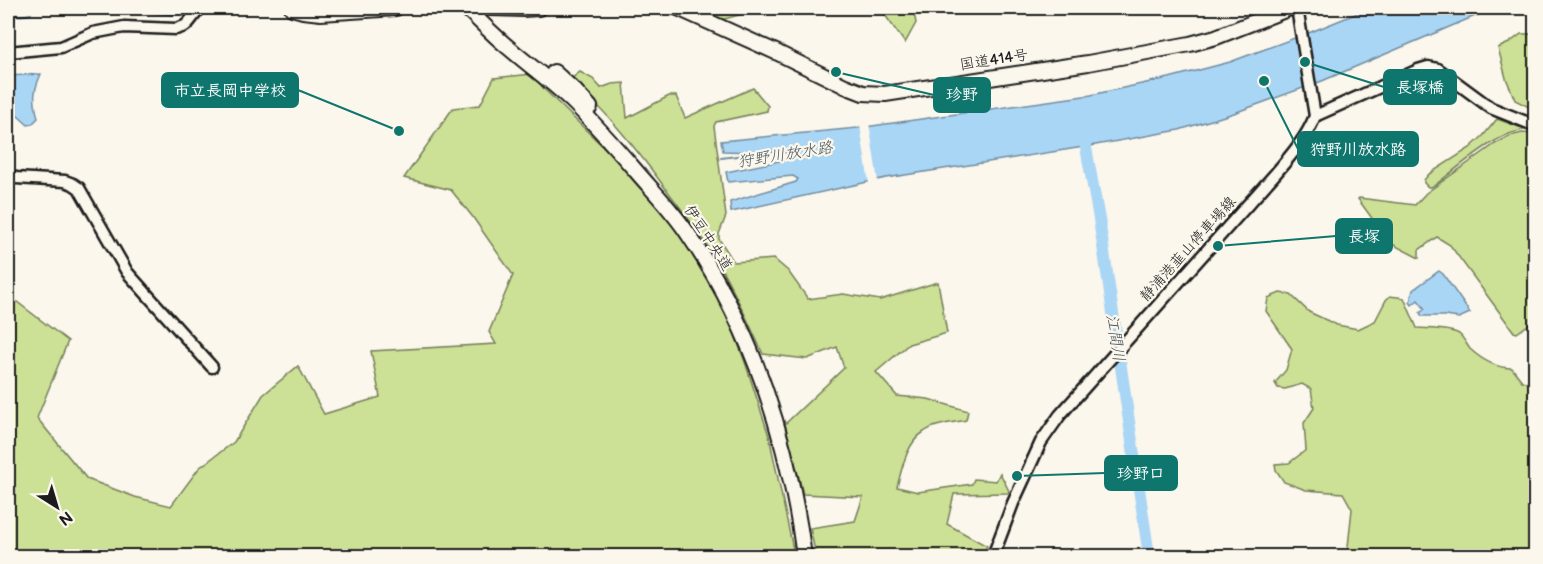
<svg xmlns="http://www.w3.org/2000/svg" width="1543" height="564" viewBox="0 0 1543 564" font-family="'Balsamiq Sans','Klee One',sans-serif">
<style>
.green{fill:#cce196;stroke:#747e59;stroke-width:1.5}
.water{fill:#aad6f6;stroke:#718c9f;stroke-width:1.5}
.pier{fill:#fbf7ec}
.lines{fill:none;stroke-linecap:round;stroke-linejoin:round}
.stream{stroke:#718c9f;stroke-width:2}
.river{stroke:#aad6f6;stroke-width:12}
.secondary-casing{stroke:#1c1c1c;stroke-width:15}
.highway-casing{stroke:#1c1c1c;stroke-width:18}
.secondary{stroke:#fbf7ec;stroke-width:10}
.highway{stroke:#fbf7ec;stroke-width:14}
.labels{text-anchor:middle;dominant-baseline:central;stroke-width:4.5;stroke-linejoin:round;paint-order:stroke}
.street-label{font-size:15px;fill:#1c1c1c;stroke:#fbf7ec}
.water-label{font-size:16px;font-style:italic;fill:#47545d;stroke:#fbf7ec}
.leader{fill:none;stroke:#0f766e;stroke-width:2}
.callout-dot{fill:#0f766e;stroke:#fbf7ec;stroke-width:2}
.callout{fill:#0f766e;stroke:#0f766e;stroke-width:2}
.callout-label{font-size:16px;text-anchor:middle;font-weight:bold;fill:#fff}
</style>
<rect width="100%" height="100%" fill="#fbf7ec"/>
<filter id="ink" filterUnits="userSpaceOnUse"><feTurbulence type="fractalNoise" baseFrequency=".0167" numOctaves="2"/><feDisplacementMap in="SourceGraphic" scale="12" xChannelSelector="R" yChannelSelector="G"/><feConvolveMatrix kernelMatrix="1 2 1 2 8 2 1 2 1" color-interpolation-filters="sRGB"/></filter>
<g filter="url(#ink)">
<!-- green -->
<g class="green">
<path d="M693,8h51l2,5 -25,7z"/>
<path d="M880,8h33l3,15 -11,20z"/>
<path d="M1521,34h14v76l-20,-10 -9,-22 -8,-30 11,-5z"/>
<path d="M580,72l13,7 8,9 11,-4 12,-1 3,35 42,-22h7l9,22 68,-30 15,18 -1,5 -51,11 -2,4 12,90 -7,18v5l15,23 40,-3 14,12 20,28 35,-5 37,6 58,-18 9,51 -38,11 -33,28 21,24 31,3 40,12 -2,9c-13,3 -31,4 -42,12 -17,10 -22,36 -27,55l21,5 54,-8 2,-5 22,2 4,-8 9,18 -1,2 -54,1 -7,30 40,22 -5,10h-166l-6,-28 45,-7 8,-24 -60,-3 -18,-70 59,-56 -7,-21 -30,12 -44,-5c-15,-33 -30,-67 -49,-98 -15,-23 -31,-45 -48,-67 -29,-39 -59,-77 -95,-110z"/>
<path d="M532,74l12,15 86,84 38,44 29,43 29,51 20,54 23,71 24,113 1,7h-786v-261l60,46 -31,77 50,61 48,18 36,9 28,-38 35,-26 29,-47 35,-29 26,48 56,-17 -9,-46 125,-7 -7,-12 24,-57 -41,-59 -21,-26 -47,-12 49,-70 27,-3 14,-27z"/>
<path d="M1497,119l22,8 7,1v2c-28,1 -68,38 -91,55l-4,2h-3l-4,-4v-3l5,-6 41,-26 13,-12z"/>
<path d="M1522,133l13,1 1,185 -19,14 -3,-1 -64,-87 -13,-8 -18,13v8l-29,-15 -32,-44 1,-1 56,7 11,-12 69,-49 15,-8z"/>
<path d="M1280,293l11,2 18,17 28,13 21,4 17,-8 11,-21 4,-4 14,2 13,30c11,1 32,0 42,6 5,4 7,10 11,15 12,11 26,19 42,19l10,13 13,4v171h-188l5,-47 -9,-16 -37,-3 -22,-8 -8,-12 -1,-6 14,-1 17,-13 -2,-27 10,-15 -3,-19 -9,-5 -17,5 -7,-1 -3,-5 11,-13 6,-21 -26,-38 2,-13z"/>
</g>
<!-- water -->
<g class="water">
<path d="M151,8h28l-5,7 -20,-2z"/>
<path d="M1370,8h124l-172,73 -88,32 -55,17 -89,16 -204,32 -155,34 -1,-10 66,-20 2,-3 -5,-3 -65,6 -2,-10 63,-13 4,-2v-2l-2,-2 -68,-2 -2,-10 137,-13 233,-33 78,-17 61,-16 81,-30z"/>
<path d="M41,74c-8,18 -8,25 -3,44l-6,6 -4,1 -19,-17 -1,-32z"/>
<path d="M1439,271l4,3 27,39 -11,5 -14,-2h-23l-2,-3 5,-4 -7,-9 -6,5 -2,-3 3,-12z"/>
</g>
<!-- pier -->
<path class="pier" d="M869,123l9,59 -9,2 -9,-59z"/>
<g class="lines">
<!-- stream -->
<g class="stream">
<path d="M8,9c6,8 14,7 23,5"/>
<path d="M721,158l48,-6"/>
</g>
<!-- river -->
<path class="river" d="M1083,131l16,88 50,337"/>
<defs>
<g id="secondary">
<path d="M8,52l53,-5 32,-14 31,-6 52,2 9,-3 4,-4 11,-14"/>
<path d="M1315,116l103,-46 10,-3 10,2 53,39 45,18"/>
<path d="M8,175l8,3 49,3 8,3 6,4 48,84 85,95"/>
<path d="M993,556l20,-53 28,-61 19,-27 216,-242c15,-18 30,-34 39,-57l-18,-108"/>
</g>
<g id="highway">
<path d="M292,8l11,3 18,2 75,-5"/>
<path d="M466,8c14,13 28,28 43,40 22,19 45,35 66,56 21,21 41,44 61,67 18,21 37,40 52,63 65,95 101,209 116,322"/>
<path d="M490,8l33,1 16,-1"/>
<path d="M678,8l100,45 67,33 18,7 22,1 203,-31 102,-19 26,-7 74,-29"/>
<path d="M554,72l21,19 15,16"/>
</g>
</defs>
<!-- secondary casing -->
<use href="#secondary" class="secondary-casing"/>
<!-- highway casing -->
<use href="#highway" class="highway-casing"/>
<!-- secondary -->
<use href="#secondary" class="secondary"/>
<!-- highway -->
<use href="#highway" class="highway"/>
</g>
</g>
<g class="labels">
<!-- street labels -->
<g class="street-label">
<text transform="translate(994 60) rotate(-9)">国道414号</text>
<text transform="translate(708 238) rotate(57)">伊豆中央道</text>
<text transform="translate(1188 249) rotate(-48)">静浦港韮山停車場線</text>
</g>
<!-- water labels -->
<g class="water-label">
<text transform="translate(785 155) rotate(-9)">狩野川放水路</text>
<text transform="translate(1115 338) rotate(81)">江間川</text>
</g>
</g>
<!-- callouts -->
<path class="leader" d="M1305 62L1384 87M399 131L298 90M836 72L934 95M1264 81L1298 149M1218 246L1336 236M1017 476L1105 473"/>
<g class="callout-dot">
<circle cx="1305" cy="62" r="6"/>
<circle cx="399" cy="131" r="6"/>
<circle cx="836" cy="72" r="6"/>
<circle cx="1264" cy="81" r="6"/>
<circle cx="1218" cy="246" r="6"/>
<circle cx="1017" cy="476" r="6"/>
</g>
<g class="callout">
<rect x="1384" y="70" width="72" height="34" rx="6"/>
<rect x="162" y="73" width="136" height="34" rx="6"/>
<rect x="934" y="78" width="56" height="34" rx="6"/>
<rect x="1298" y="132" width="120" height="34" rx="6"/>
<rect x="1336" y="219" width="56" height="34" rx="6"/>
<rect x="1105" y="456" width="72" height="34" rx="6"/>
</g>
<g class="callout-label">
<text x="1420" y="93">長塚橋</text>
<text x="230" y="96">市立長岡中学校</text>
<text x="962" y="100">珍野</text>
<text x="1358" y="155">狩野川放水路</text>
<text x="1364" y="242">長塚</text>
<text x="1141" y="479">珍野口</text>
</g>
<!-- margin -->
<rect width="1543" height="564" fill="none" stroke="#fbf7ec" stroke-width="30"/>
<rect x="15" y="15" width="1513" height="534" fill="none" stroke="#1c1c1c" stroke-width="2" filter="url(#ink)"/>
<!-- north arrow -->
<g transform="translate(57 507) rotate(143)" stroke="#fbf7ec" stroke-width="4.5" paint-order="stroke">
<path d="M0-4.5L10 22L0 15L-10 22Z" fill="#1c1c1c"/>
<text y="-9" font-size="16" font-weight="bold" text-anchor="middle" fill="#1c1c1c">N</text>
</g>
</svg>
